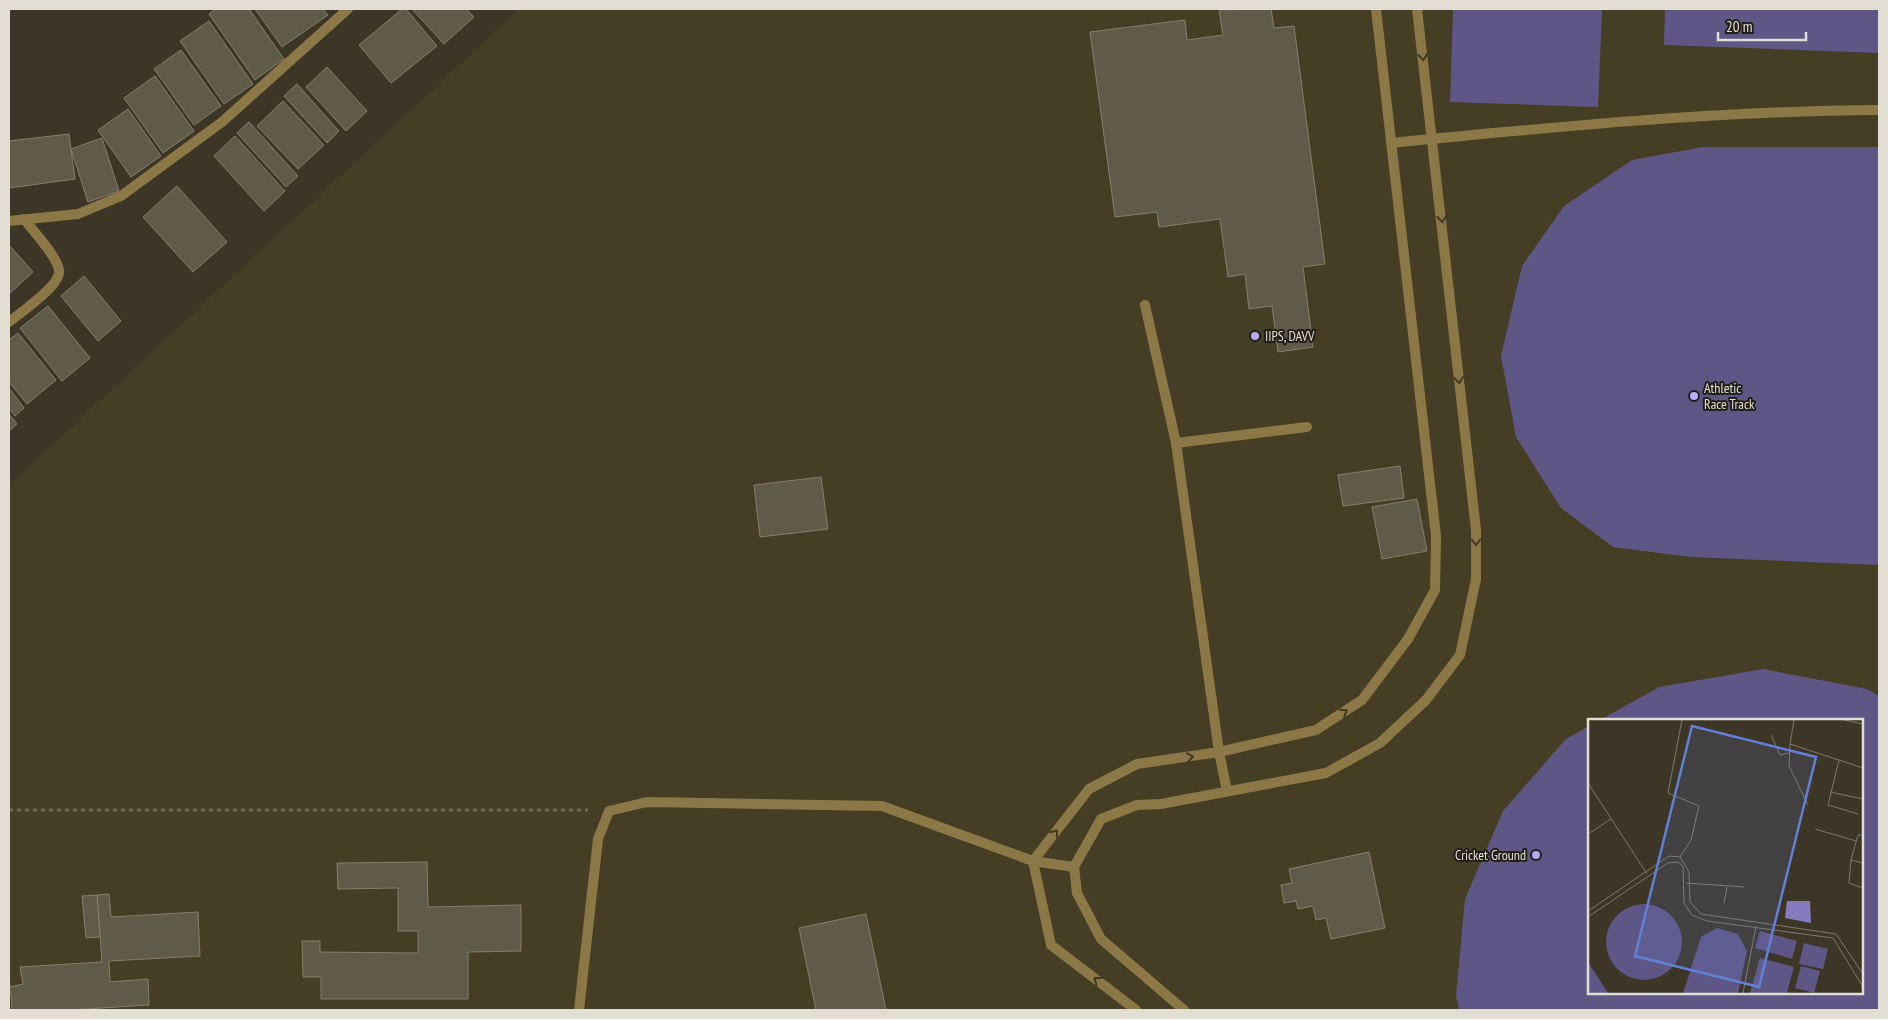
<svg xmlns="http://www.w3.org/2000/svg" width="1888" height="1019" viewBox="0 0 1888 1019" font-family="'PT Sans Narrow',sans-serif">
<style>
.built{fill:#463d25;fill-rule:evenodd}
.green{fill:#5e5786}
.building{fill:#605a48;stroke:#867f6c}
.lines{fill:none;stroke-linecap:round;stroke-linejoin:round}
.path{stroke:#716b5c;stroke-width:3;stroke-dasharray:4 4;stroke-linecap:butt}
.lane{stroke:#8b7846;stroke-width:10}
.street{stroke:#8b7846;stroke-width:10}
.oneway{stroke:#413925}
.poi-dot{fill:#b6acf8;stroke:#211e17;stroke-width:2}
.labels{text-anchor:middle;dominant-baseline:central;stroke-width:4;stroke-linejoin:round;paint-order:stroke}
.poi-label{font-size:14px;fill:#e2ded3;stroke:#211e17;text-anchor:start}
.inset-road{fill:none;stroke:#7f796b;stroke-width:1}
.view{fill:#6280d6;fill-opacity:0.15;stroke:#6280d6;stroke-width:2.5}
.inset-edge{fill:none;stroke:#e2ded3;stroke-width:2.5}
</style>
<rect width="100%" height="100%" fill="#3d3626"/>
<!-- built -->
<path class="built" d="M519,9h1360v1001h-1870v-525zM1589,720h273v273h-273z"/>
<!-- green -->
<g class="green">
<path d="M1453,9h149l-4,98 -148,-5z"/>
<path d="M1665,9h214v44l-215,-8z"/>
<path d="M1703,147h176v418l-188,-8 -78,-10 -52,-39 -45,-71 -15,-81 21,-90 42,-60 68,-46z"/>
<path d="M1763,669l104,20 12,7v314h-420l-3,-14 9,-97 38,-88 63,-72 23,-13v267h273v-273h-262l59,-33z"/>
</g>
<!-- building -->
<g class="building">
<path d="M216,9h33l35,50 -29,21 -46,-66z"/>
<path d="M255,9h68l5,6 -46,32z"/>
<path d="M402,9h4l31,37 -46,37 -32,-38z"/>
<path d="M412,9h54l8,8 -30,27z"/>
<path d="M1271,9l3,19 20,-2 31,238 -22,3 10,80 -35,5 -6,-46 -23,3 -4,-35 -17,3 -8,-58 -61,8 -2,-15 -42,5 -25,-185 95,-12 2,20 36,-5 -4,-25z"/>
<path d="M209,21l44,63 -29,20 -44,-63z"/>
<path d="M181,50l40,56 -27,19 -40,-56z"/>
<path d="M327,67l40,44 -21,20 -40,-44z"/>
<path d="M155,76l39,55 -31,22 -39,-55z"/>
<path d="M297,84l42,47 -12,12 -43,-47z"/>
<path d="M283,101l41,44 -26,24 -41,-43z"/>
<path d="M128,109l33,47 -30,21 -33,-47z"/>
<path d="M249,122l49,54 -12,11 -49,-54z"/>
<path d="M69,134l6,45 -66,9v-47z"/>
<path d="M235,136l50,55 -21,20 -50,-55z"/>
<path d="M102,138l17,53 -31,11 -17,-53z"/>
<path d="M177,186l50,56 -34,30 -50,-55z"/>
<path d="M9,245l24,27 -24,22z"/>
<path d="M84,276l37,45 -23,20 -37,-45z"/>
<path d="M48,306l42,52 -28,23 -42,-53z"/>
<path d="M18,333l38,47 -29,24 -18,-22v-42z"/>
<path d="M9,388l15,20 -9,8 -6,-8z"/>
<path d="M9,414l8,10 -8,7z"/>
<path d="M1400,466l4,32 -61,8 -5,-31z"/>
<path d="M821,477l7,52 -68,8 -6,-52z"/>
<path d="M1417,499l10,52 -45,8 -10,-52z"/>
<path d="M1369,852l16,76 -54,11 -5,-21 -10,2 -3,-14 -15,3 -2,-8 -12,2 -3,-18 11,-2 -3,-14z"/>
<path d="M427,862l1,45 93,-2v46l-53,1v47h-147v-22h-18l-1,-36h18v11l98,1v-22h-20v-43l-60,1 -1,-26z"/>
<path d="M109,894l2,23 87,-5 2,44 -91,5 1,21 38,-3 1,26 -80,5h-57l-1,-18 -2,1v-19l1,13 13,-3 -3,-17 82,-5 -5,-67z"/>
<path d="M97,895l3,42 -14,1 -4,-42z"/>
<path d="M866,914l20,96h-70l-17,-82z"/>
</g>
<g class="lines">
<!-- path -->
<path class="path" d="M9,810h579"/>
<!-- lane -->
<g class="lane">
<path d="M1391,143c162,-16 325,-32 488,-33"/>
<path d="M1145,305l31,138 43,309 8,39"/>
<path d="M1176,443l131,-16"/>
<path d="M579,1010l19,-171 11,-28 38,-9 235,4 151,55 41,6"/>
<path d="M1136,1010l-85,-65 -18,-84 56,-72 48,-25 82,-12 97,-22 46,-30 46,-61 27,-49 1,-54 -60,-527"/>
<path d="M1184,1010l-83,-71 -24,-46 -3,-26 27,-48 36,-14 24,-1 165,-31 54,-30 46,-43 34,-45 16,-76v-49l-59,-521"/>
</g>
<!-- street -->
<g class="street">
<path d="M9,221l69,-7 43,-18 101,-74 126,-113"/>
<path d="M9,322c12,-10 53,-37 50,-52 -2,-14 -26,-39 -35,-51"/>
</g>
</g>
<!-- one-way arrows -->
<defs><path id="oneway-chevron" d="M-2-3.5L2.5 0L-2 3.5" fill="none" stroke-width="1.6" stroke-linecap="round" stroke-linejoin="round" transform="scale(1.25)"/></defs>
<g class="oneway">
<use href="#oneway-chevron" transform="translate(1423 57) rotate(83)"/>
<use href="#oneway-chevron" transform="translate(1442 219) rotate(84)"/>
<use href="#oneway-chevron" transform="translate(1459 380) rotate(84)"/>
<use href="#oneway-chevron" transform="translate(1476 542) rotate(89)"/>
<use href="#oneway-chevron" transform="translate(1344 712) rotate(-33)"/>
<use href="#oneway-chevron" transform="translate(1190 757) rotate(-8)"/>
<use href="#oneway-chevron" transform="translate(1055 833) rotate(-52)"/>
<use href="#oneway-chevron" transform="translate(1097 980) rotate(-143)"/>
</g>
<!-- markers -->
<g class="poi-dot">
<circle cx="1255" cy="336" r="5"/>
<circle cx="1694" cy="396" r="5"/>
<circle cx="1536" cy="855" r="5"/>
</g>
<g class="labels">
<!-- poi labels -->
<g class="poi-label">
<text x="1265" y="336">IIPS, DAVV</text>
<text x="1704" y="388">Athletic<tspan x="1704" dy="16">Race Track</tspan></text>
<text x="1526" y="855" text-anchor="end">Cricket Ground</text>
</g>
</g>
<!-- overview -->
<g transform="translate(1588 719)">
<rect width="275" height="275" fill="#3d3626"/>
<path d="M18 223a38 38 0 1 1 76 0a38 38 0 1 1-76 0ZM129,209l21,6 9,17 -9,42h-55l18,-56zM172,212l37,10 -5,18 -37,-11zM216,224l24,6 -5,20 -24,-5zM172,239l34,9 -7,26h-37zM0,243l20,31h-20zM213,247l19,5 -6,22 -19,-5z" fill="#5e5786"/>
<path d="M199,182h23l1,22 -26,-5z" fill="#857bbe"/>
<path class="inset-road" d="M256,1l19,4M183,16l9,20 9,-2M202,25l4,-24M251,41l-11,45 30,9M0,64l59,91M242,73l33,7M220,86l-19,-39 1,-22 73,24M227,110l41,12M0,115l23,-15M275,116h-5l-7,25 12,3M92,138l11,-17 8,-34 -31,-13 14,-73M263,141l-2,23 14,5M98,164l58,4M136,184l3,-16M0,192l81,-55 11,1 9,15 1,30 11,12 135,20 27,40M0,198l80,-54 10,-1 5,4 1,37 8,12 15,6 126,17 30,49M155,274l13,-67"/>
<path class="view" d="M104,7l124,31 -57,230 -124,-31z"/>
<rect width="275" height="275" class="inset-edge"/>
</g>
<!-- border -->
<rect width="1888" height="1019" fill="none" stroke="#e2ded3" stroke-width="20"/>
<!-- scale -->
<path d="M1718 32v8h88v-8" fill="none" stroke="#e2ded3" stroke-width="2.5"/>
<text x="1726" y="32" font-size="15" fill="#e2ded3" stroke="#211e17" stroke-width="4" paint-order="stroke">20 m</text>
</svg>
